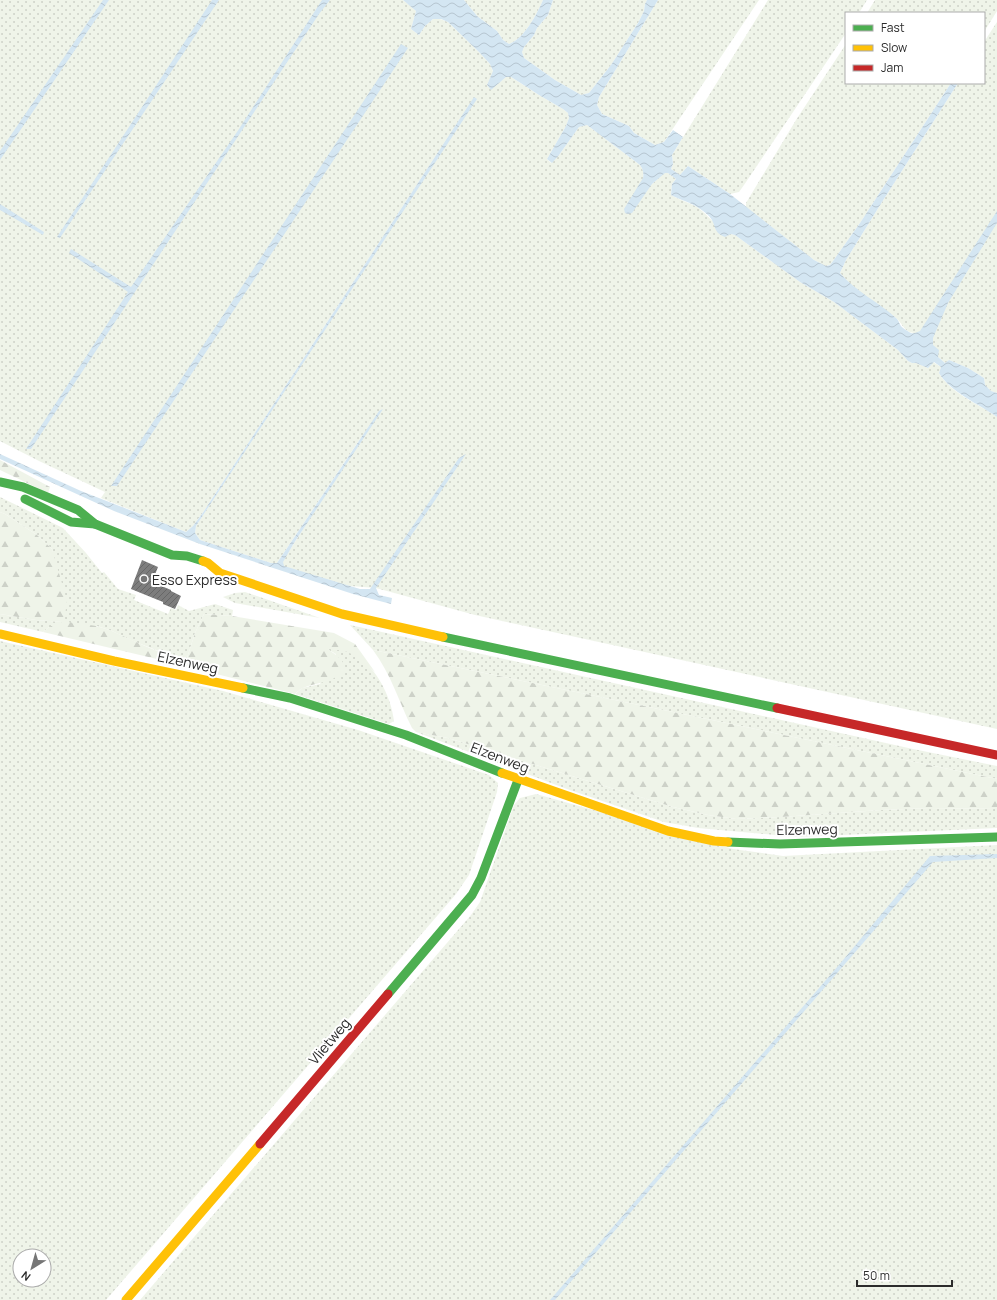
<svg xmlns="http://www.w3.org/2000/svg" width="997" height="1300" viewBox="0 0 997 1300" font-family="Manrope,sans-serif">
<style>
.grass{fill:url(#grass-dots);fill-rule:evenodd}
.forest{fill:url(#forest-firs)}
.water{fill:url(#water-waves)}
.building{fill:url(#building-hatch)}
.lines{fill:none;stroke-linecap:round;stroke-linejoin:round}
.fast{stroke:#4caf50;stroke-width:9}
.slow{stroke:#ffc107;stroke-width:9}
.jam{stroke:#c62828;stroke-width:9}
.poi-dot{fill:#767676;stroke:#fff;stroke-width:1.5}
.labels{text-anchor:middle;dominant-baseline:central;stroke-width:4;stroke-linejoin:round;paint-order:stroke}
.poi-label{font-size:14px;fill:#2c2c2c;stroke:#fff;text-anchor:start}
.street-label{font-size:14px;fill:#2c2c2c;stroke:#fff}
</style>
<defs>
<pattern id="grass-dots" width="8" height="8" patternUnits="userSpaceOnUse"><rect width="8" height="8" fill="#eff4e9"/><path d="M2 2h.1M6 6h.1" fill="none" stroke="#cdd1c8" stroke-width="1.8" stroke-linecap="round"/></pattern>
<pattern id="forest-firs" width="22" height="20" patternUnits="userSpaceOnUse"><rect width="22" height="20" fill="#eff4e9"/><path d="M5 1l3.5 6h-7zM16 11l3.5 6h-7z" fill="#cdd1c8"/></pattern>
<pattern id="water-waves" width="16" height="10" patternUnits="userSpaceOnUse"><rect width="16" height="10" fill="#d4e6f2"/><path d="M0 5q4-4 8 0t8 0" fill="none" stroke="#b6c5d0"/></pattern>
<pattern id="building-hatch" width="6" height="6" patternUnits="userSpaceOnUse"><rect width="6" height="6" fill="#7d7d7d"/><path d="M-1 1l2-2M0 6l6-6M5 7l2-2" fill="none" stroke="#676767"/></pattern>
</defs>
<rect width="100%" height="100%" fill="#fff"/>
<!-- grass -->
<g class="grass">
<path d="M0,0h403l13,11 -5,18 8,6 6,-9 8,-7h7l8,3 31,30 11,12 3,8 -6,13 4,4 15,-12h5l28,18 24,14 5,4 1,5 -3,8 -19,33 4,4 8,-8 20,-28 8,-2 53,40c3,4 4,8 3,13l9,6 13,-12 3,1 8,6 -4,5 -1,11c8,5 17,7 26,12 13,9 22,25 38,28l65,47 34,20 64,48 10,11 4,2h4l12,5 5,-6 8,5 -2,6c11,20 40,31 58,44v312l-522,-114 -99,-27 -38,-3 -59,-18 85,-134 -87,130h-6l-71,-23 -5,-7 1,-7 278,-429 -270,414 -11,15 -7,6 -85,-34 4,-6 -66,-31 -39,-20z"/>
<path d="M464,0h79c-6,14 -19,39 -34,44l-6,-4 -6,-9 -20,-15z"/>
<path d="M553,0h94l-2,4 -1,7 -6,12 -27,42 -22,28 -8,2 -26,-15 -31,-22 -2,-6 2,-5 10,-12 3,-7 11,-13z"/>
<path d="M658,0h101l-95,142 -9,3 -21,-12 -5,-7 -27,-12 -5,-9 2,-8z"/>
<path d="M768,0h99l-8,13h-13v20l-102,152 -5,7 -9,2 -42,-28 -8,9 -9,-6 2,-5 -1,-9z"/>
<path d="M875,0h122v11l-13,21v-19h-117z"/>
<path d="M997,22v371l-6,-2 -6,-6 -1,-7 -16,-10 -19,-8 -4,3 -7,-6 -22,-24c-12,0 -13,-9 -19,-14 -6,-6 -14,-10 -21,-15 -12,-9 -26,-19 -36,-31l6,-13 36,-58 76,-119h26v-41z"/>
<path d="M846,44v39h105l-91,140 -27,38 -3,4 -4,1 -12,-6 -68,-53v-4l50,-83z"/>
<path d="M0,497l63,31 23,25 16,20 2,-1 14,17 18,6 -2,5 34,14 3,-6 5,2 2,-5 11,6 26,-7 18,6 -1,6 -28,-2 -9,19 -8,25 -26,-6 -28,-11 -21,-10 -15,-5 -48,1 -6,5 -43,-10v-8l36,6 28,2 -12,-73 -15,-14 -32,-21 -5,-2z"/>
<path d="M245,592l75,26 -85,-15 -12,-6 12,-4z"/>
<path d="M350,625l563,124 84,17v13l-624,-129z"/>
<path d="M0,641l223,50 135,39 131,45 9,8 -1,9 -28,83 -13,19 -350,406h-106zM20,1256h24v24h-24z"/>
<path d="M327,649c7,0 16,0 22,3 25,10 42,43 45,69l-5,3 -94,-30 7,-6 18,-4 16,-30z"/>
<path d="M416,732l32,6 225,69 35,8 28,4 45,-2 100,-7 49,-2 67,1v19l-199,9 -100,-9 -34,-6 -97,-33z"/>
<path d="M536,794l197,55 50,7 214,-11v455h-857l331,-385 9,-13 34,-97 6,-7z"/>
</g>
<!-- forest -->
<g class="forest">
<path d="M0,460l50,27 -2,6 -48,-23z"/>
<path d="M0,512l5,2 32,21 15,14 15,52 -3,21c16,1 33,3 48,9 16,7 32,15 48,21 9,3 18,4 27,6l8,-25 9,-19 28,2 102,17 21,11 20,28c-17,-15 -23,-22 -47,-23 7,6 15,9 17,19 -8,15 -29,14 -42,20 -3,1 -6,4 -8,6l-134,-34 -118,-28 6,-5 13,-5 -26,-2 -36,-6z"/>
<path d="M373,650l624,129v30l-67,-1 -49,2 -100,7 -45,2 -28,-4 -35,-8 -225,-69 -32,-6 -4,-4c-13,-26 -21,-54 -39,-78z"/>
</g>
<!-- water -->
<g class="water">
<path d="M103,0h6l-109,160v-9z"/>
<path d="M212,0h7l-159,238 -3,-1z"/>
<path d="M322,0h8l-11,14 -288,435h-5l102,-157 -59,-39 2,-4 60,38 108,-158z"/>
<path d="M403,0h61l13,16 20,15 6,9 6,4c15,-5 28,-30 34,-44h10l-5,15 -11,13 -3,7 -10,12 -2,5 2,6 31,22 26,15 8,-2 22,-28 27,-42 6,-12 1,-7 2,-4h11l-59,97 -2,8 5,9 27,12 5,7 21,12 9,-3 9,-12 10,7 -11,18 1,9 -2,5 9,6 8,-9 42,28 84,66 12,6 4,-1 3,-4 27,-38 91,-140h7l-76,119 -36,58 -6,13c16,19 39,29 56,45 3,3 3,5 5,8 1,2 8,6 10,7 3,1 6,-1 9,-2l77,-120v12l-49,80 -15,35v7l6,5 -1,7 7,6 4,-3 19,8 16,10 1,7 6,6 6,2v24c-18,-13 -47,-25 -58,-44l2,-6 -7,-5 -6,6 -12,-5h-4l-4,-2 -10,-11 -64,-48 -34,-20 -65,-47 -4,-1 -6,3c-13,-5 -8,-12 -16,-21 -7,-7 -18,-13 -27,-16 -4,-2 -8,-3 -11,-5l1,-11 4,-5 -8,-6h-3l-13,11 -20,29 -4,1 -3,-1 -1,-4 19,-31c1,-5 0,-9 -3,-13l-53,-40 -8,2 -20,28 -7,8 -5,-4 19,-33 3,-8 -1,-5 -5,-4 -24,-14 -20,-13 -8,-5h-5l-15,13 -4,-5 6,-14 -3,-7 -11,-12 -31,-30 -7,-3h-8l-8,7 -6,9 -8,-6 5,-18z"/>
<path d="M401,44l7,4 -291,438h-6z"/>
<path d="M474,97l3,2 -281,427 -1,7 5,7 71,23h6l102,-152 4,-2 -89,134 -11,19 1,4 76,23h10l89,-131 7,-4 -90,134 3,7 13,3 -1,6 -38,-10 -153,-50 -86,-33 -114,-52v-5l81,37 105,41 7,-6 11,-15z"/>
<path d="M0,204l44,28 -1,3 -43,-25z"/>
<path d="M997,854v4l-64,4 -378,438h-5l288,-334 92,-110z"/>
</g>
<!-- building -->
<path class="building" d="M142,560l16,7 -6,15 19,8v1l10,5 -6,13 -12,-5v-2l-32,-13z"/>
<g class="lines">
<!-- fast -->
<g class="fast">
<path d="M0,482l23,5 55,23 17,14 77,31 15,1 16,5"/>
<path d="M25,499l46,23 24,2"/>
<path d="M443,637l334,71"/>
<path d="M243,688l47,10 116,37 96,38"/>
<path d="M728,842l52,2 217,-7"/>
<path d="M388,994l84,-99 9,-17 37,-98"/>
</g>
<!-- slow -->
<g class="slow">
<path d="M203,561l5,2 12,10 122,41 101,23"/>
<path d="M0,634l114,27 129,27"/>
<path d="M502,773l166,58 46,10 14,1"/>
<path d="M126,1300l134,-156"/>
</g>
<!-- jam -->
<g class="jam">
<path d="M777,708l220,47"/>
<path d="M260,1144l128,-150"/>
</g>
</g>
<!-- markers -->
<circle class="poi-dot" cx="144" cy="579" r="4"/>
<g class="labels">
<!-- poi labels -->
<g class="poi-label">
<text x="152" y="579">Esso Express</text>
</g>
<!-- street labels -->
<g class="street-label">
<text transform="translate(188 662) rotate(12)">Elzenweg</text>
<text transform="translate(500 757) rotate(21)">Elzenweg</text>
<text transform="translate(807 829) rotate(-1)">Elzenweg</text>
<text transform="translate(329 1041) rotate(-50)">Vlietweg</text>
</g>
</g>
<!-- legend -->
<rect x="845" y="12" width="140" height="72" fill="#ffffff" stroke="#ababab"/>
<rect x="853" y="25" width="20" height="6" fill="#4caf50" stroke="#ababab"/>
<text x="881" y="32" font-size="12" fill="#2c2c2c">Fast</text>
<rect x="853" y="45" width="20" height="6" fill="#ffc107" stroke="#ababab"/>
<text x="881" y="52" font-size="12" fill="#2c2c2c">Slow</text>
<rect x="853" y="65" width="20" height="6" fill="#c62828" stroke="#ababab"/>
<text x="881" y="72" font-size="12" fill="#2c2c2c">Jam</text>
<!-- north arrow -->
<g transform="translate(32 1268) rotate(217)"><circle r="19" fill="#ffffff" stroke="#ababab"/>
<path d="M0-3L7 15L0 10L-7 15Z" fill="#767676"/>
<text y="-6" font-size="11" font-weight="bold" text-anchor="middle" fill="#2c2c2c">N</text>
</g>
<!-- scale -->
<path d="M857 1280v6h95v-6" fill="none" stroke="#2c2c2c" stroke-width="2"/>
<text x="863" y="1280" font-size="12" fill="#2c2c2c" stroke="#ffffff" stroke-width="3" paint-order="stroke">50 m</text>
</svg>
